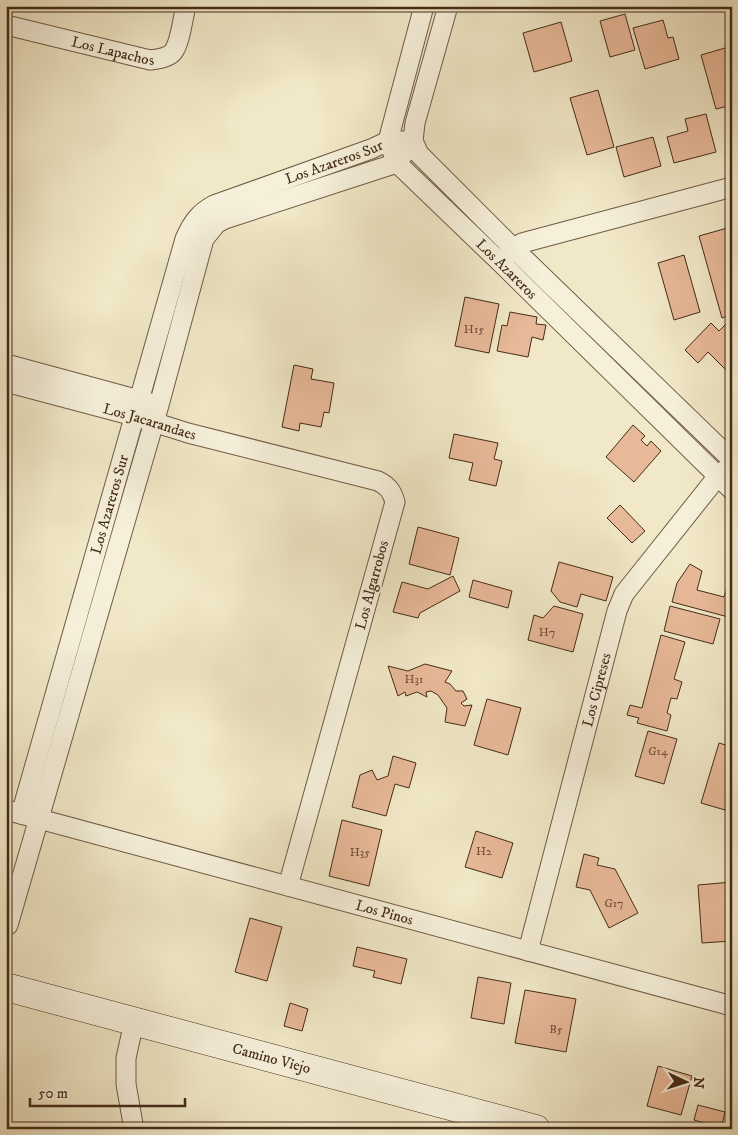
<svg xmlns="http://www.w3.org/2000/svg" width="738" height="1135" viewBox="0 0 738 1135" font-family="'IM FELL DW Pica',serif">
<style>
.building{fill:#e8b998;stroke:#452b18}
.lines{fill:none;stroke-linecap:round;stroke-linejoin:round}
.street-casing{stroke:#705a44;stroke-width:21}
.secondary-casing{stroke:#452b18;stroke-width:29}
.street{stroke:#f6f0db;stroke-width:19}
.secondary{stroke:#f6f0db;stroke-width:28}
.labels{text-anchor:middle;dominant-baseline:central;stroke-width:4;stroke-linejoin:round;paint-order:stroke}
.number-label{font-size:12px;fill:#6e4e38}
.street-label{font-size:15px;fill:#452b18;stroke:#f6f0db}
</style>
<rect width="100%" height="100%" fill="#f1e8c7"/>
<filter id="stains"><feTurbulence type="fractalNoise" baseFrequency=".004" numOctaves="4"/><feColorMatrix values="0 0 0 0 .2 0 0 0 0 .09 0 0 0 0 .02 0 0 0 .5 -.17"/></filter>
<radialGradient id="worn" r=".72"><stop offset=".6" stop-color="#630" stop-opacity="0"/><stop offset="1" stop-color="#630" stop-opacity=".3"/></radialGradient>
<!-- building -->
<g class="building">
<path d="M625,14l10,36 -25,7 -10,-36z"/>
<path d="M663,20l5,18 5,-1 6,22 -34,10 -12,-41z"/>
<path d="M561,22l11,39 -38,11 -11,-39z"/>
<path d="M732,46v59l-16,4 -15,-54z"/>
<path d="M598,90l16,57 -27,8 -17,-57z"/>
<path d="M706,114l10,38 -42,11 -7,-26 21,-6 -3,-12z"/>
<path d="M653,137l8,29 -37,11 -8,-30z"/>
<path d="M731,227l1,87 -10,4 -23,-82z"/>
<path d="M684,255l16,57 -26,8 -16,-57z"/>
<path d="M465,297l34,7 -10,49 -34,-7z"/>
<path d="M510,312l27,5 -1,7 10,1 -3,15 -11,-3 -4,20 -31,-6 5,-26 5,1z"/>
<path d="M730,320l2,2v54l-24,-24 -10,11 -13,-13 26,-27 8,8z"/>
<path d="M294,365l19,4 -2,10 23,4 -5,30 -5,-1 -3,15 -21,-4 -1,8 -17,-4z"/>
<path d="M633,425l12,11 -4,4 6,6 4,-5 10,10 -27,31 -28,-25z"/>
<path d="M454,434l44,9 -4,16 8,2 -6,25 -27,-6 4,-17 -24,-5z"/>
<path d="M620,505l25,26 -13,12 -25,-25z"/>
<path d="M418,527l41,11 -9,37 -41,-11z"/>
<path d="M559,562l54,15 -7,24 -25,-7 -4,13 -17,-5 -9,-11z"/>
<path d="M690,564l12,7 -5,19 27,7 8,-26v47l-60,-16 5,-19z"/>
<path d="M453,576l7,15 -40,22 -2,5 -25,-6 9,-30 26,7z"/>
<path d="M473,580l39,11 -4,17 -39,-11z"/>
<path d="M554,606l29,8 -10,38 -45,-12 6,-25 9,3z"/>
<path d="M670,606l50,13 -7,25 -49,-13z"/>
<path d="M661,635l24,7 -11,37 8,3 -5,17 -6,-1 -4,15 4,2 -4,16 -30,-8 2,-5 -12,-3 3,-10 12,3z"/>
<path d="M425,664l27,7 -7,11 5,2 6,7h7l4,8 -6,4 3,3 8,-1 -7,21 -20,-4 2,-14 -9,-13 -7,-4 -5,1 1,5 -10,-5 -11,4 -1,-4 -7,4 -10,-30 20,5z"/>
<path d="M487,699l34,9 -13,47 -34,-10z"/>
<path d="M648,731l29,8 -13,45 -29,-8z"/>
<path d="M719,743l13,4v65l-31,-9z"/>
<path d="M393,756l23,7 -7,25 -14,-4 -9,32 -34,-9 8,-32 12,-5 5,10 11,-4z"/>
<path d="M342,820l40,10 -13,56 -40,-10z"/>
<path d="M476,831l37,12 -11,35 -37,-11z"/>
<path d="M584,854l15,4 -2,7 18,4 23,44 -29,15 -19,-38 -14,-3z"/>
<path d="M732,882v59l-30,2 -4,-58z"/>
<path d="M250,918l32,9 -15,54 -32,-9z"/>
<path d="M357,947l50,12 -6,25 -28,-7 2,-6 -22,-5z"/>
<path d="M478,977l33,6 -7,41 -33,-6z"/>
<path d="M525,990l51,9 -10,53 -51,-9z"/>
<path d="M290,1003l18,6 -6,22 -18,-5z"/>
<path d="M658,1066l34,10 -11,39 -34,-9z"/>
<path d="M698,1105l27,7 -4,16 -27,-8z"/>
</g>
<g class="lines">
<defs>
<g id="street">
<path id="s1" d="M424,6l-36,135 9,22 103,99 232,228"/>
<path d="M448,6l-33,117 -2,18 6,13 94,94 219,212"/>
<path id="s2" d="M6,25l144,35c7,-1 18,-2 23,-8 7,-8 10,-35 13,-46"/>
<path d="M505,257l8,-9 9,-5 210,-56"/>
<path d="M6,364l144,39"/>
<path id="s3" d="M6,382l128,34 54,17 190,48c10,5 14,10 17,21l-107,384"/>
<path id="s4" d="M6,810l726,196"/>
<path id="s5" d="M21,814l164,-575c7,-16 14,-26 29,-34l157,-56 17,-8h25"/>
<path d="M8,925l151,-520 45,-166 13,-16 8,-4 172,-56 16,-22"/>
<path id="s6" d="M528,951l89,-340 7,-17 94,-118 9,-8"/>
<path d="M133,1129v-5l-7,-40v-26l8,-36"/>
</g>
<g id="secondary">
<path id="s7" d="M6,987l530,142"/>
</g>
</defs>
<!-- street casing -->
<use href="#street" class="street-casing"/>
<!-- secondary casing -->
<use href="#secondary" class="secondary-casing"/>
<!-- street -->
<use href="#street" class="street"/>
<!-- secondary -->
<use href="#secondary" class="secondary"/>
</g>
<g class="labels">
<!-- number labels -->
<g class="number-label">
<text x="474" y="329">H15</text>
<text x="547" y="632">H7</text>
<text x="414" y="679">H31</text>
<text x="658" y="751">G14</text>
<text x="484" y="851">H2</text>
<text x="360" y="852">H35</text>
<text x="614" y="903">G17</text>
<text x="556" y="1029">B5</text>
</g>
<!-- street labels -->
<g class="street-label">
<text stroke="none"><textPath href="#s2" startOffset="110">Los Lapachos</textPath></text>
<text stroke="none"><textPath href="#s5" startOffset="771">Los Azareros Sur</textPath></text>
<text stroke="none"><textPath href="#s1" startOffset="316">Los Azareros</textPath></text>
<text stroke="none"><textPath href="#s3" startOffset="149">Los Jacarandaes</textPath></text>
<text stroke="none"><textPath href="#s5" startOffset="322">Los Azareros Sur</textPath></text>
<text transform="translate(372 585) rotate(-75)">Los Algarrobos</text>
<text stroke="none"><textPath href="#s6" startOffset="270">Los Cipreses</textPath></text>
<text stroke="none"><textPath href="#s4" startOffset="392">Los Pinos</textPath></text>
<text stroke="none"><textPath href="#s7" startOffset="275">Camino Viejo</textPath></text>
</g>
</g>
<!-- margin -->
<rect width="738" height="1135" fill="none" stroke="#f1e8c7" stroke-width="25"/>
<rect x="8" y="8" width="723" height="1120" fill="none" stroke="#452b18" stroke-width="2.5"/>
<rect x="12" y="12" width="713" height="1110" fill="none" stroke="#452b18"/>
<!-- north arrow -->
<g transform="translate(686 1082) rotate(94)" stroke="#f6f0db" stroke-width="4" paint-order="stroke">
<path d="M0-4L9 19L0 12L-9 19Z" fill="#452b18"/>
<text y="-8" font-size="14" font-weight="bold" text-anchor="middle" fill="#452b18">N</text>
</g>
<!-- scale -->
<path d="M30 1098v8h155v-8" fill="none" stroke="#452b18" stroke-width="2.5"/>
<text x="38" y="1098" font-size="15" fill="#452b18" stroke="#f6f0db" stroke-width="4" paint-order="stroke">50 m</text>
<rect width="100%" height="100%" filter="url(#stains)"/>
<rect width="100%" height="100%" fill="url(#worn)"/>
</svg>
